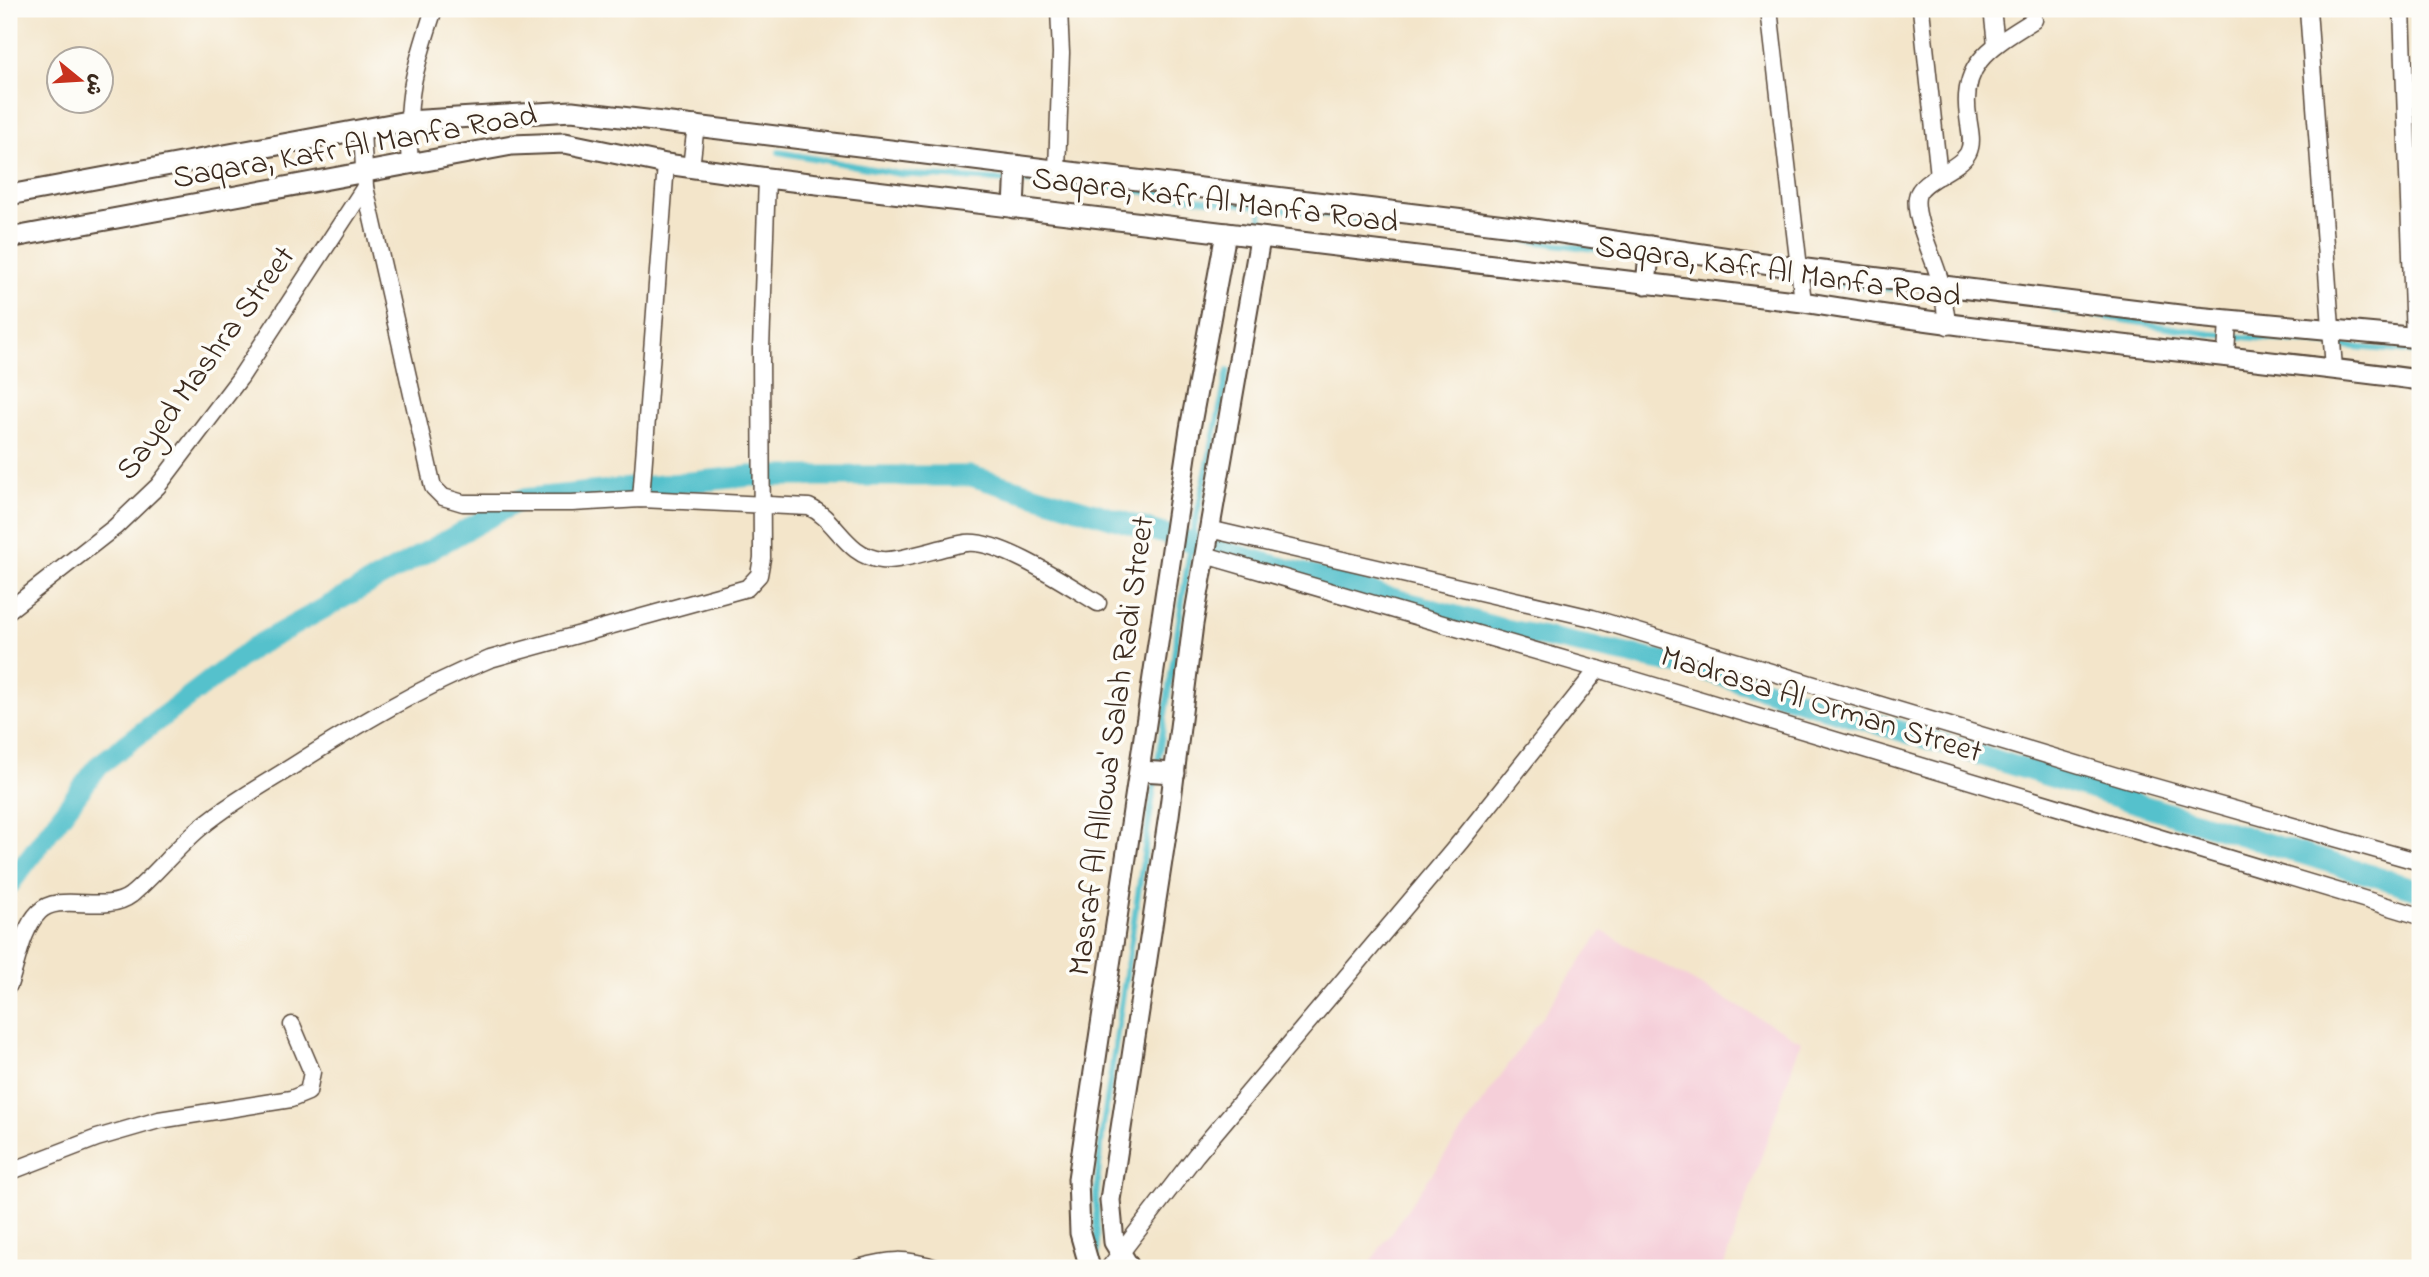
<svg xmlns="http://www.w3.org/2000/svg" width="2429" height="1277" viewBox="0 0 2429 1277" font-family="'Indie Flower','Playpen Sans Arabic',sans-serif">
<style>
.built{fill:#f5cfd9}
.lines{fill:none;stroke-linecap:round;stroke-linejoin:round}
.stream{stroke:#54c1cc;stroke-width:6}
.canal{stroke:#54c1cc;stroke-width:21}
.minor-casing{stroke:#574638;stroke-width:19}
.tertiary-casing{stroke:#574638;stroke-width:23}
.minor{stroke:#fff;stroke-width:16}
.tertiary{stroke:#fff;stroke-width:19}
.labels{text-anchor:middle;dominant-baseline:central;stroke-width:7;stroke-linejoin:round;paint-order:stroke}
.street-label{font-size:32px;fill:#3b2a1e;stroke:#fdfcf7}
</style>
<rect width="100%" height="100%" fill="#fdfcf7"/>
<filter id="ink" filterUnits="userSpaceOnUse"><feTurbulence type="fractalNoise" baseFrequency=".0143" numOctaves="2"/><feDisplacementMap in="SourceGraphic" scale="14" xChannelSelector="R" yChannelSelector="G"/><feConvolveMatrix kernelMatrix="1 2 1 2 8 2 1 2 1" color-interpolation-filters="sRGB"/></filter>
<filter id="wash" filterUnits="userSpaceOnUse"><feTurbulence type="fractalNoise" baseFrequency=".00686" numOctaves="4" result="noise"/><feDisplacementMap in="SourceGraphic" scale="28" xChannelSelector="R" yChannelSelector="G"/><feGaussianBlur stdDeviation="1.57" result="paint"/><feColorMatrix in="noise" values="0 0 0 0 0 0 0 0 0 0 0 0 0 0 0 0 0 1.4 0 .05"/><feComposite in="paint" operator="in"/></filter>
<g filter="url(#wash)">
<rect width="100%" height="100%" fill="#f3e5ca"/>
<!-- built -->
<path class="built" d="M1602,931l199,110 -78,227h-357z"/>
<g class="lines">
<!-- stream -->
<g class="stream">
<path d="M779,152l121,22 205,13 568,72"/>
<path d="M1260,225l2,-16"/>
<path d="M1804,282l87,7"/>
<path d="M2054,309l157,25 209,19"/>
<path d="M1097,1266l-1,-70 7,-70 88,-584 37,-171"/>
</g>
<!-- canal -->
<path class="canal" d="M9,885l90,-120 155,-118 268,-148 229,-23h220l220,66 309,86 195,40 725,222"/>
</g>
</g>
<g filter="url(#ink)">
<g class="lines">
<defs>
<g id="minor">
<path d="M1769,9l34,293"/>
<path d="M1921,9l18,167"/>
<path d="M1992,9l4,35"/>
<path d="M2308,9l26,360"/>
<path d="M2402,9l12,329"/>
<path d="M362,130l3,57 68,300 10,10 20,6h109l69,-4 168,8c28,12 36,49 73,53 18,2 62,-14 84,-17 34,-4 102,42 132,60"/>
<path d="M410,164c-5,-66 4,-94 24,-155"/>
<path d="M691,168l5,-44"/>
<path d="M1057,171l4,-118 -2,-44"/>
<path d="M1948,326c-3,-14 -4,-28 -7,-42 -5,-22 -28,-66 -24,-87 3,-18 41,-26 51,-44 6,-11 1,-25 0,-37 -8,-54 25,-70 66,-96"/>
<path d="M2226,355l2,-35"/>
<path d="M641,499l25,-335"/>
<path d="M1209,529l383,89 531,160 297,84"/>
<path d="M1205,555l393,114 822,247"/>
<path d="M9,610l106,-83 43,-41 82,-108 125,-191"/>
<path d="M9,985c8,-22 13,-56 30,-73 20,-21 66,3 92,-17 24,-20 44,-46 69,-67 29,-24 61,-42 93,-62 63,-40 128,-79 197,-107l257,-71 12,-13 3,-17 -1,-208 6,-172"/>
<path d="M9,1172l88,-34 62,-18 132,-21 17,-7 4,-20 -20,-47"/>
<path d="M858,1268c32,-9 47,-10 78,0"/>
<path d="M1109,1268l87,-113 265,-314 137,-172"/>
</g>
<g id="tertiary">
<path d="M9,195l398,-74 165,-10 941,115 285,42 398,49 224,21"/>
<path d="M1014,208l2,-43"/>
<path d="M9,238l503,-93 53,-2 101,21 101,14 1036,124c205,34 411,51 617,78"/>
<path d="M1646,284l4,-38"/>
<path d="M1140,771l35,2"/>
<path d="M1090,1268l-10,-35 -2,-54 112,-750 36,-196"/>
<path d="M1130,1268l-16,-26 -4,-42 59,-385 24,-191 67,-385"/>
</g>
</defs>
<!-- minor casing -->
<use href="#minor" class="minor-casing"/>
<!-- tertiary casing -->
<use href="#tertiary" class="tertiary-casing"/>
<!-- minor -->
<use href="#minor" class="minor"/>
<!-- tertiary -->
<use href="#tertiary" class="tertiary"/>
</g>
</g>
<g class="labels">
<!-- street labels -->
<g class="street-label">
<text transform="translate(355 148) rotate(-10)">Saqara, Kafr Al Manfa Road</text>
<text transform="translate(1215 202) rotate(7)">Saqara, Kafr Al Manfa Road</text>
<text transform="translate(1778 273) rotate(8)">Saqara, Kafr Al Manfa Road</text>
<text transform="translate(207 364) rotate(-54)">Sayed Mashra Street</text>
<text transform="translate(1821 706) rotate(17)">Madrasa Al Orman Street</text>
<text transform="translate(1113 746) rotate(-82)">Masraf Al Allowa' Salah Radi Street</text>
</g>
</g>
<!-- margin -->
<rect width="2429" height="1277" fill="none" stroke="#fdfcf7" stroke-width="35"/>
<!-- north arrow -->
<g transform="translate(80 80) rotate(108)"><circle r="33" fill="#fdfcf7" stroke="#afa8a0" stroke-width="2"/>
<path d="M0-5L12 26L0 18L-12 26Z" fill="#c8321e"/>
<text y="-10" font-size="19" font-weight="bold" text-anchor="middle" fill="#3b2a1e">ش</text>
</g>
</svg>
